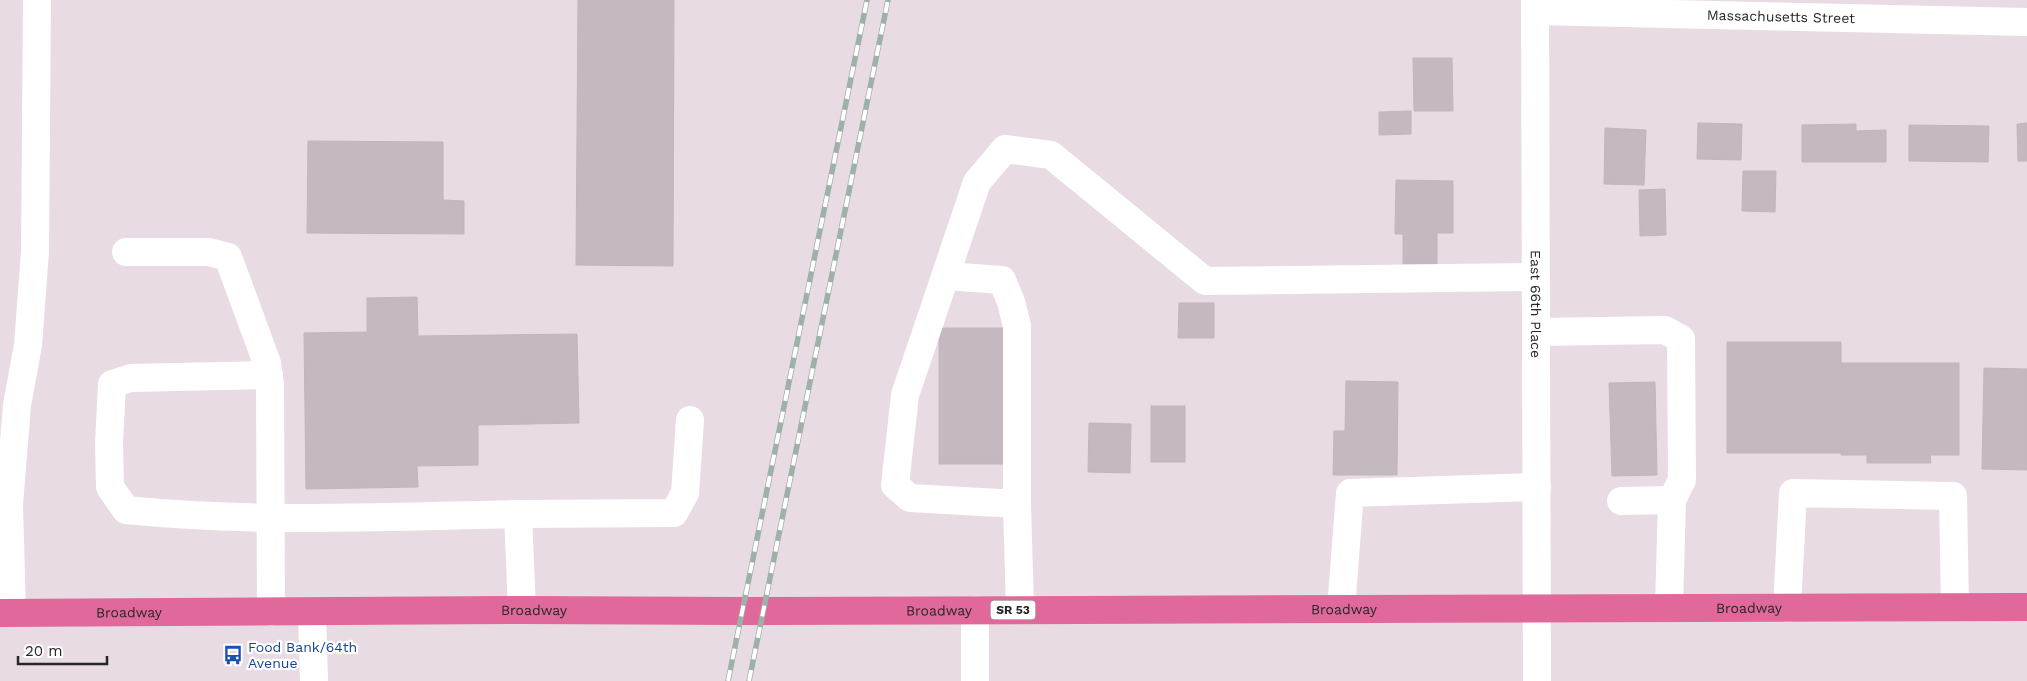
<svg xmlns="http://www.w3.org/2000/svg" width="2027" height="681" viewBox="0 0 2027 681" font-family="'Work Sans',sans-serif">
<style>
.building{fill:#c4b9c0;stroke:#c3b5bc}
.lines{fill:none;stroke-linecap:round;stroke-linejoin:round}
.minor{stroke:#fff;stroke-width:28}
.major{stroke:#e0689a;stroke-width:28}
.rail-casing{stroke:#9eb0aa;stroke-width:5.5}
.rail{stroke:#fff;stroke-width:4;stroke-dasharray:11;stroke-linecap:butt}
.labels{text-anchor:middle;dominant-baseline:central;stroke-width:4.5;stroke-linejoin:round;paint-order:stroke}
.shield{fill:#fff;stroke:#686868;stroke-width:1}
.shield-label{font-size:12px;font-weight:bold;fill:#272727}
.street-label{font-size:14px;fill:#272727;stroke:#fff}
.transit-label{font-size:14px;fill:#164399;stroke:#fff;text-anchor:start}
</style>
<rect width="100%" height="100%" fill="#e8dbe3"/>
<!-- building -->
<g class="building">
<path d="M578,0h96l-1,266 -97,-1z"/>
<path d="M1413,58h39l1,53h-39z"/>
<path d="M1411,111v23l-32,1v-23z"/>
<path d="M1698,123l44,1 -1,36 -44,-1z"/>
<path d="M2027,123v38h-9l-1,-37z"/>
<path d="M1856,124v7l30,-1v32h-84v-37z"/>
<path d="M1909,125l80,1 -1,36 -79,-1z"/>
<path d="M1605,128l41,2 -2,55 -40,-1z"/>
<path d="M308,141l135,1v58l21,1v33l-157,-1z"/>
<path d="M1743,171h33l-1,41 -33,-1z"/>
<path d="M1396,180l57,1v52h-16v31h-34v-30h-8z"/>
<path d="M1665,189l1,46 -26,1 -1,-46z"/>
<path d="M417,297l1,39 159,-2 2,89 -101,2v40l-61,1 1,21 -112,2 -2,-156 63,-1v-34z"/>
<path d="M1179,303h35v35h-36z"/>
<rect x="939" y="328" width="67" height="136"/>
<path d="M1727,342h114v21h118v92h-29l1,8h-64v-8h-26v-2h-114z"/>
<path d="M1984,368l43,1v101l-45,-1z"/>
<path d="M1346,381l52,1 -1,93h-64l1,-44h11z"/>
<path d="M1655,382l2,93 -45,1 -3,-93z"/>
<rect x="1151" y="406" width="34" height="56"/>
<path d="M1089,423l42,1 -1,49 -42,-1z"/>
</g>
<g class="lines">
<!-- minor -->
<g class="minor">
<path id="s1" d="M1535,0l2,681"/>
<path id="s2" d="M1535,11l492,11"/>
<path d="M126,252h83l19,5 39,106 3,22 1,227"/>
<path d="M946,276l56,4 9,22 6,24v178"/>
<path d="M1536,332l129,-2 16,9 1,141 -10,20 -3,108"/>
<path d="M269,375l-138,3 -19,6 -3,59 1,44 16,23c130,13 261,7 392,4l4,96"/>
<path d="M1621,501l51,-1"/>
<path d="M518,514l156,-1 11,-20 5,-73"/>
<path d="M1787,608l6,-115 160,3 2,111"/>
<path d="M1341,609l9,-116 187,-6"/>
<path d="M1020,610l-3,-106 -107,-6 -15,-13 10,-90 72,-213 28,-33 46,6 154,126 331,-4"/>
<path d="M312,612l2,69"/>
<path d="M12,613l-3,-109 8,-99 11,-60 7,-93 2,-252"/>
<path d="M975,681v-71"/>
</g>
<!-- major -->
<path class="major" id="s3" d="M0,613l522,-3 220,1 1285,-4"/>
<defs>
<g id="rail">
<path d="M728,681l139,-681"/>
<path d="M749,681l139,-681"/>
</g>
</defs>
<!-- rail casing -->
<use href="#rail" class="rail-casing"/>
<!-- rail -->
<use href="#rail" class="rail"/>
</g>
<!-- icons -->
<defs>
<symbol id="bus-bare" viewBox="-9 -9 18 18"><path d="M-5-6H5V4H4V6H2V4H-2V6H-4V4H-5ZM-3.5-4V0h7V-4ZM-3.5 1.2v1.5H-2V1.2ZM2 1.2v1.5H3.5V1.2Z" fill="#1a4fb4" stroke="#fff" stroke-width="2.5" paint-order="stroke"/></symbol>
</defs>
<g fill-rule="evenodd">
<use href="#bus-bare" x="219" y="641" width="28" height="28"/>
</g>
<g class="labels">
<!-- shield labels -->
<rect class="shield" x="990.5" y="600.5" width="45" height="19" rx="4"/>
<g class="shield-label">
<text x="1013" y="610">SR 53</text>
</g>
<!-- street labels -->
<g class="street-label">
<text stroke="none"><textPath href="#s2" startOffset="246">Massachusetts Street</textPath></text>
<text stroke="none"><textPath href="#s1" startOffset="304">East 66th Place</textPath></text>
<text stroke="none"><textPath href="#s3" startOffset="1749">Broadway</textPath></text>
<text stroke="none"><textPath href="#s3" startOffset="1344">Broadway</textPath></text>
<text stroke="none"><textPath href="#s3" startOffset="534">Broadway</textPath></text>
<text stroke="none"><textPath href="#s3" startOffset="939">Broadway</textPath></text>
<text stroke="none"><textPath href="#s3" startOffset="129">Broadway</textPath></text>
</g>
<!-- transit labels -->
<g class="transit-label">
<text x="248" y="647">Food Bank/64th<tspan x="248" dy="16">Avenue</tspan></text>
</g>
</g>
<!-- scale -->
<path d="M18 656v8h89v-8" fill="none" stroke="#272727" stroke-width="2.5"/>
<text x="25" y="656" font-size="15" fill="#272727" stroke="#ffffff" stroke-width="4" paint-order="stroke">20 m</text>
</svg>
